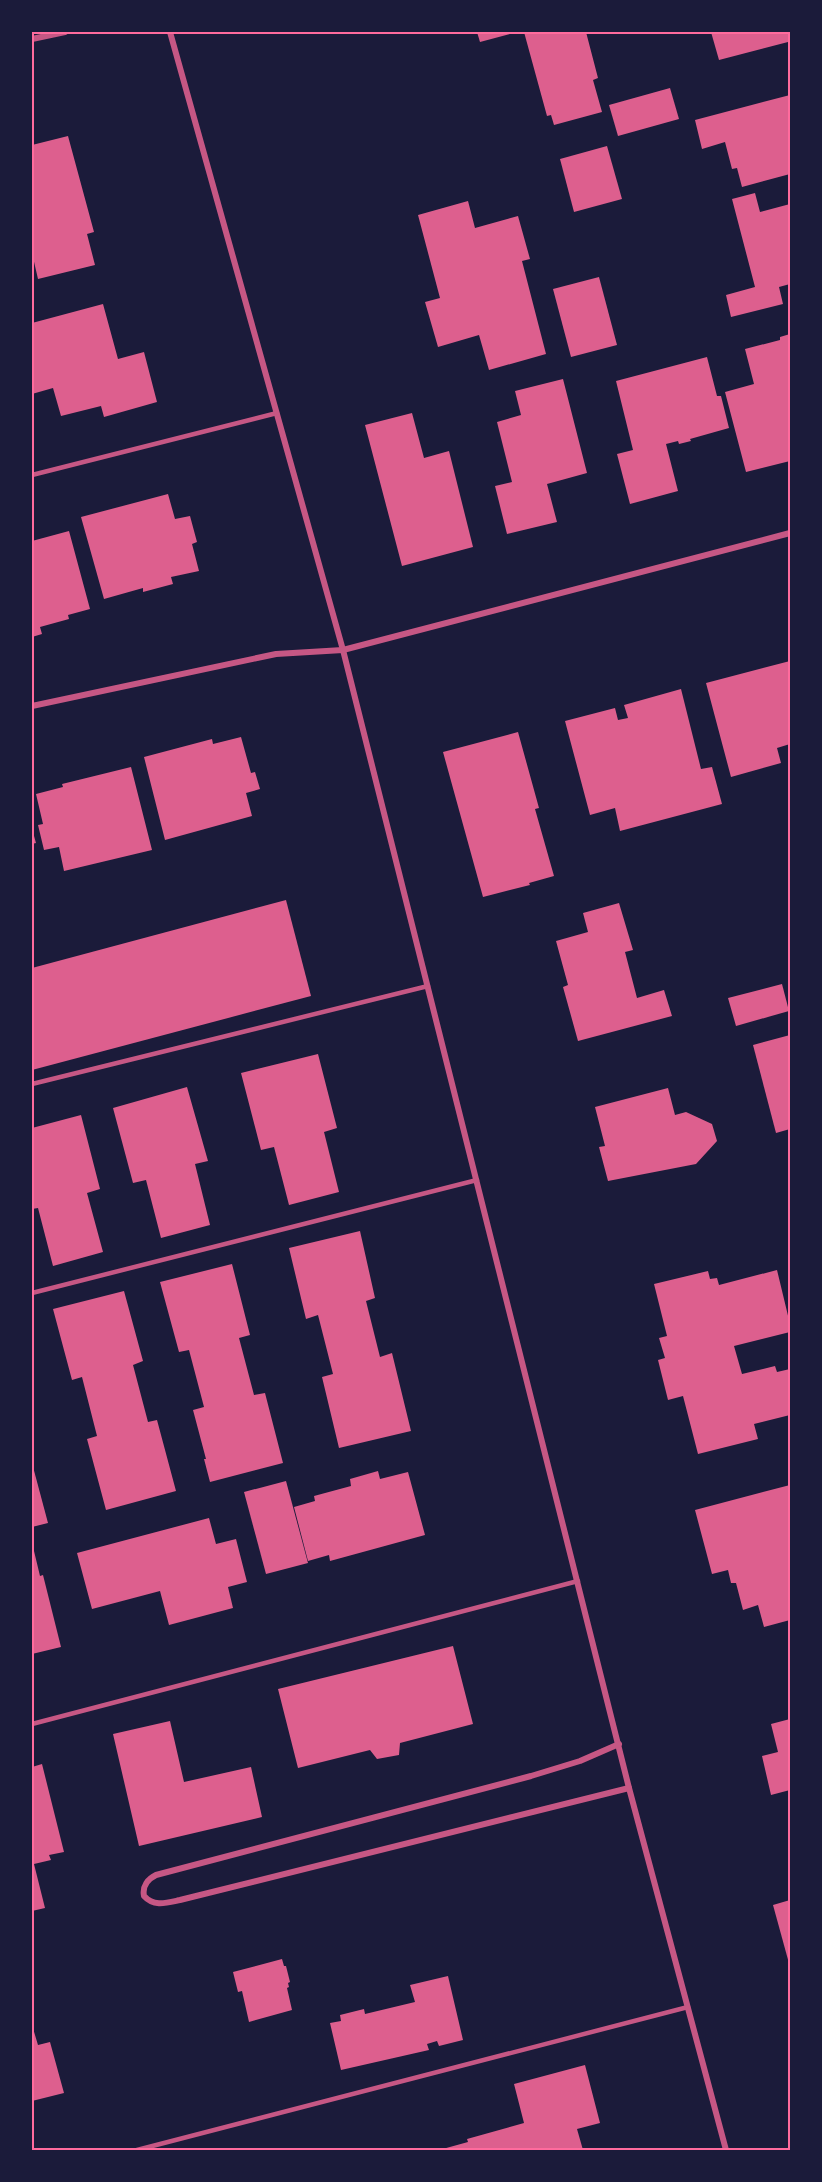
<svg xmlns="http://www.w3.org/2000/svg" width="822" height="2182" viewBox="0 0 822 2182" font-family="'Zilla Slab',serif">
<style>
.building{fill:#dd5f8e}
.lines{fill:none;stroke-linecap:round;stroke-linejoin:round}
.service{stroke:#c65784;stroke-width:4.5}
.minor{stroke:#c65784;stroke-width:6}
.neatline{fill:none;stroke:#ff6b9d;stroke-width:2}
</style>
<rect width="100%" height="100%" fill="#1b1b3a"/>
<!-- building -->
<g class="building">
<path d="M477,32h40l-37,10z"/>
<path d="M524,32h62l12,46 -5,2 9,32 -48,13 -3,-10 -4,1z"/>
<path d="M711,32h79v17l-2,-7 -69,18z"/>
<path d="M670,88l9,31 -61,17 -9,-31z"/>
<path d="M790,95v79l-48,13 -5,-19 -5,1 -7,-27 -23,7 -7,-29z"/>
<path d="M68,136l26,96 -7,2 8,31 -57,14 -6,-26v-108z"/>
<path d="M607,146l15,53 -48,13 -14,-53z"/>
<path d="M755,193l5,19 30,-8v80l-11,3 4,17 -52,13 -5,-22 29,-8 -23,-88z"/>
<path d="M468,201l7,27 43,-12 12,43 -8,2 24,93 -57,16 -10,-35 -41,12 -13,-45 15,-4 -22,-83z"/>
<path d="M599,277l18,68 -46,12 -18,-68z"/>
<path d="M103,304l15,55 26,-7 13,50 -53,15 -3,-11 -40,10 -8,-28 -21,6v-71z"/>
<path d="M790,334v127l-44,11 -21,-80 29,-8 -9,-35 35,-9v-3z"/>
<path d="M707,357l10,39h4l8,32 -39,11 1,2 -12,3 -1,-3 -12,3 12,47 -48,13 -13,-50 16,-4 -17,-69z"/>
<path d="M563,379l24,94 -40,11 10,38 -50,12 -12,-48 17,-4 -15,-60 24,-7 -6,-24z"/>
<path d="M412,413l12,45 25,-7 24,96 -71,19 -37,-141z"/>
<path d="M168,494l7,25 15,-3 7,26 -5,2 7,27 -28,6 2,7 -30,8v-4l-39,11 -23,-82z"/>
<path d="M69,531l21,78 -22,6 1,4 -29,8 2,7 -10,3v-96z"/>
<path d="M790,661v83l-13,4 4,15 -50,14 -25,-94z"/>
<path d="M681,689l20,80 11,-2 10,37 -102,27 -5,-23 -25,7 -25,-94 50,-13 3,12 10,-2 -4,-13z"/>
<path d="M518,732l21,76 -4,1 19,67 -25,7 1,2 -47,12 -40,-145z"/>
<path d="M241,737l10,36 4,-1 5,17 -14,4 6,23 -87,24 -21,-83 68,-18 1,5z"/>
<path d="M131,767l21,83 -88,21 -5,-24 -15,3 -6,-25 5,-1 -7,-30 27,-7 -1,-3z"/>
<path d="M32,829l4,14 -4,1z"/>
<path d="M286,900l25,96 -279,74v-102z"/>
<path d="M619,903l14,47 -8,2 12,46 27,-8 8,26 -94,25 -15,-54 5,-2 -12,-44 32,-9 -5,-19z"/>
<path d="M782,984l7,27 -53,15 -8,-28z"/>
<path d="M790,1035v94l-14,4 -23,-88z"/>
<path d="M318,1054l19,74 -13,4 15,60 -50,13 -15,-58 -13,3 -20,-77z"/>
<path d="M187,1087l21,74 -13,3 15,61 -49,13 -15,-58 -13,3 -20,-75z"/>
<path d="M668,1088l7,27 11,-3 26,12 5,17 -21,23 -88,17 -9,-34 6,-1 -10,-39z"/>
<path d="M81,1115l19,74 -13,4 16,59 -50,14 -15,-58 -6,1v-81z"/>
<path d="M360,1231l15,67 -9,3 14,56 12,-4 19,78 -72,17 -17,-71 11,-3 -15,-59 -12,4 -17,-71z"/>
<path d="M232,1264l18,71 -11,3 15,57 11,-2 18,70 -73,19 -6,-23h2l-13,-49 11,-3 -15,-57 -10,2 -19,-70z"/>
<path d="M777,1270l13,54v8l-56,14 8,28 33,-8 2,6 13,-3v46l-36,9 4,15 -60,15 -15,-58 -15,4 -10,-40 7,-2 -6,-20 8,-2 -13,-52 54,-13 2,8 7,-1 2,7z"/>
<path d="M124,1291l19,70 -10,4 15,57 9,-2 19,71 -70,19 -19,-71 10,-3 -15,-59 -10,3 -19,-71z"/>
<path d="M32,1463l16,60 -16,4z"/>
<path d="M378,1471l2,8 28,-7 17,63 -95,26 -1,-6 -21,6 -14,-54 21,-6 -1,-5 37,-10 -1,-7z"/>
<path d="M286,1481l22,82 -42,11 -22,-82z"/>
<path d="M790,1485v135l-26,7 -6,-22 -15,5 -7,-27h-5l-3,-13 -16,4 -17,-64z"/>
<path d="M209,1518l7,26 20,-5 11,43 -19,5 5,21 -64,17 -9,-34 -68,18 -15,-56z"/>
<path d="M34,1551l6,25 3,-1 18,72 -29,7v-102z"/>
<path d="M453,1646l20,78 -73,19 -1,12 -22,4 -7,-9 -72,18 -20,-79z"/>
<path d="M790,1719v71l-19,5 -9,-39 16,-4 -7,-28z"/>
<path d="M170,1721l14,61 67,-15 11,50 -123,29 -26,-112z"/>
<path d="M42,1764l22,88 -15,3 2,5 -17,4 11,44 -13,3v-144z"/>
<path d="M790,1900v67l-17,-62z"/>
<path d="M282,1959l2,7h2l4,16 -2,1 1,4 -2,1 5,22 -43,12 -7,-31 -4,1 -5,-20z"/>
<path d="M448,1976l15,64 -24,6 -2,-5 -10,3 2,6 -88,20 -11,-47 11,-2 -1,-6 24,-6 1,5 50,-12 -5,-17z"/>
<path d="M32,2025l6,20 12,-3 14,51 -32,8z"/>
<path d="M585,2065l15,58 -23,6 6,21h-144l29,-8 -1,-3 57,-16 -10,-39z"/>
</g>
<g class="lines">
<!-- service -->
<g class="service">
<path d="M32,475l245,-62"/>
<path d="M32,1084l396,-98"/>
<path d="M32,1293l445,-113"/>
<path d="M32,1724l546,-143"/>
<path d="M137,2150l551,-143"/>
</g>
<!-- minor -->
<g class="minor">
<path d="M170,32l173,618 286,1138 97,362"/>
<path d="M32,39l33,-7"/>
<path d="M32,706l244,-52 67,-4 447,-117"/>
<path d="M619,1744l-39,17 -49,15 -375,99c-8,4 -14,11 -12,21 10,11 22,7 36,4l449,-112"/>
</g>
</g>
<!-- border -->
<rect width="822" height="2182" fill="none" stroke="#1b1b3a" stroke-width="66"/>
<rect x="33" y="33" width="756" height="2116" class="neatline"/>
</svg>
